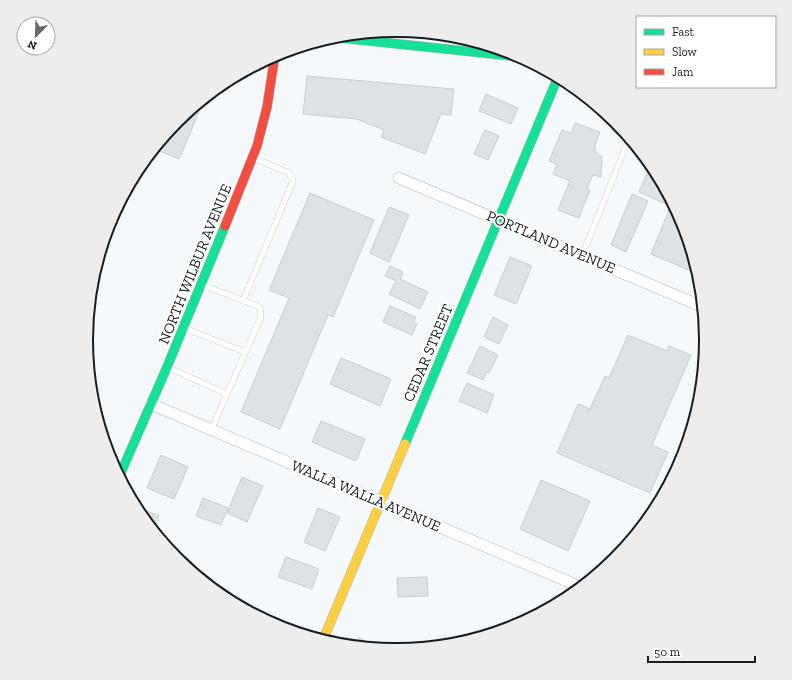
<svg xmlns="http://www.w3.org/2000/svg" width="792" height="680" viewBox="0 0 792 680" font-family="'Zilla Slab',serif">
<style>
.building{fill:#dde2e4;stroke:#c9ced0}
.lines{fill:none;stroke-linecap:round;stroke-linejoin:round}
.lane-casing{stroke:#b3b7ba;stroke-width:6}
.street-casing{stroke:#b3b7ba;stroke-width:12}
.fast-casing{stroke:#b3b7ba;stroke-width:10}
.slow-casing{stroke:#b3b7ba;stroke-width:10}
.jam-casing{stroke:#b3b7ba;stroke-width:10}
.lane{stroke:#fefefe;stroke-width:5.5}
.street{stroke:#fefefe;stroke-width:11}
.fast{stroke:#16e098;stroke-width:9}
.slow{stroke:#ffcf43;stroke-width:9}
.jam{stroke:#f24e42;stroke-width:9}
.labels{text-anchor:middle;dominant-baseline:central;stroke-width:4;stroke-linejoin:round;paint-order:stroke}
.street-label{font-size:15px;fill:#181d21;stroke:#fff}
.rim{fill:none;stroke:#181d21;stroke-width:2}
</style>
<rect width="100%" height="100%" fill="#f6f9fb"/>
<!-- building -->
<g class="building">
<path d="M307,76l147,13 -3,26 -10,-1 -16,40 -44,-17 3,-7 -27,-11 -54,-5z"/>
<path d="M486,94l32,14 -7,16 -32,-13z"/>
<path d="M205,98l-26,61 -25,-10 23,-28z"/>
<path d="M575,123l25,9 -5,13v5l4,5 3,1 -1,21 -8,-2 -6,14 3,1 -11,28 -21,-8 12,-29 -17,-7 4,-10 -8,-3 13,-31 9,3z"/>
<path d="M485,130l14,6 -11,24 -14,-6z"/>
<path d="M651,164l3,4 21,40 -36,-16z"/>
<path d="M310,193l64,27 -41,97 -5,-2 -48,114 -39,-17 48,-114 -20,-8z"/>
<path d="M632,194l16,7 -22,51 -15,-7z"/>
<path d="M389,207l20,8 -20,47 -19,-9z"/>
<path d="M670,208l7,3 5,11 16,52 -47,-20z"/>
<path d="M510,257l22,9 -16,38 -22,-9z"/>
<path d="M390,266l13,6 -3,7 28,13 -8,17 -31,-15 7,-13 -11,-5z"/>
<path d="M390,306l26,11 -3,6 4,1 -5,11 -29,-13z"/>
<path d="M493,317l15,8 -9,19 -15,-7z"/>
<path d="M628,335l39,16 2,-5 22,9 -39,90 16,7 -18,41 -93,-40 21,-49 12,5 15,-33 4,2z"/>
<path d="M480,346l18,9 -9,18 -2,-1 -4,8 -16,-7z"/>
<path d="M341,358l50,21 -11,27 -50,-22z"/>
<path d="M467,383l27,12 -7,18 -28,-12z"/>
<path d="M321,421l44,18 -9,22 -44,-19z"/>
<path d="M161,455l27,12 -14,32 -27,-11z"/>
<path d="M242,477l21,9 -16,36 -20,-9z"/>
<path d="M541,480l49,21 -22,50 -48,-22z"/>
<path d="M203,498l25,10 -7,17 -25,-9z"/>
<path d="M135,506l24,10 -6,15 -15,-19z"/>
<path d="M318,508l22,9 -15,34 -21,-9z"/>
<path d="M286,557l33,12 -7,20 -34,-12z"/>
<path d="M427,577l1,19 -30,1 -1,-19z"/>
<path d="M359,638l25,11 -28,-3z"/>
</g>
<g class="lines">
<defs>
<g id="lane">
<path d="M582,256l47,-118"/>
<path d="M203,285l57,22 1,10 -50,113"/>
<path d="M243,301l50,-120 -4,-8 -35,-15"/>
<path d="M184,328l61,24"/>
<path d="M169,368l58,26"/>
</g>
<g id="street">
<path d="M399,178l304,129"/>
<path d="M151,404l430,183"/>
</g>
<g id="fast">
<path d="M332,37l189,20"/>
<path d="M405,444l153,-367"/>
<path d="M119,477l48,-110 58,-141"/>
</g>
<path id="slow" d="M323,640l82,-196"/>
<path id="jam" d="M225,226l32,-80 10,-39 8,-52"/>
</defs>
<!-- lane casing -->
<use href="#lane" class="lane-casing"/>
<!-- street casing -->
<use href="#street" class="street-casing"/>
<!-- fast casing -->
<use href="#fast" class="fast-casing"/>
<!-- slow casing -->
<use href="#slow" class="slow-casing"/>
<!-- jam casing -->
<use href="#jam" class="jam-casing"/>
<!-- lane -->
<use href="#lane" class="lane"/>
<!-- street -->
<use href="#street" class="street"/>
<!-- fast -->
<use href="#fast" class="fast"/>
<!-- slow -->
<use href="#slow" class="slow"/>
<!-- jam -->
<use href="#jam" class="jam"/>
</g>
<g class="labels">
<!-- street labels -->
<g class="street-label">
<text transform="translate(551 242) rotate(23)">PORTLAND AVENUE</text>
<text transform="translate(195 264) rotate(-68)">NORTH WILBUR AVENUE</text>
<text transform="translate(428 353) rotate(-67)">CEDAR STREET</text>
<text transform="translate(366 496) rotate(23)">WALLA WALLA AVENUE</text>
</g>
</g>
<!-- crop -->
<path d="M0 0H792V680H0ZM93 340a303 303 0 1 1 606 0a303 303 0 1 1-606 0Z" fill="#ededed" fill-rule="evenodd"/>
<path class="rim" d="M93 340a303 303 0 1 1 606 0a303 303 0 1 1-606 0Z"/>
<!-- legend -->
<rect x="636" y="16" width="140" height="72" fill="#ffffff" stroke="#a3a5a6"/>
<rect x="644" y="29" width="20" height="6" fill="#16e098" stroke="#a3a5a6"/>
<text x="672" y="36" font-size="12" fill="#181d21">Fast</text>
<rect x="644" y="49" width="20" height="6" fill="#ffcf43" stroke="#a3a5a6"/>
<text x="672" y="56" font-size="12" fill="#181d21">Slow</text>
<rect x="644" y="69" width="20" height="6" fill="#f24e42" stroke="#a3a5a6"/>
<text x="672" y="76" font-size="12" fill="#181d21">Jam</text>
<!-- north arrow -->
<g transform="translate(36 36) rotate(203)"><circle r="19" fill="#ffffff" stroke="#a3a5a6"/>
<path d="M0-3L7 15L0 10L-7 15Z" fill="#666a6d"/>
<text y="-6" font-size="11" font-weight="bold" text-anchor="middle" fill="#181d21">N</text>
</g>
<!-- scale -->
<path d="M648 656v6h107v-6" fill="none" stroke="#181d21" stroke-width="2"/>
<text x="654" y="656" font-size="12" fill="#181d21" stroke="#ffffff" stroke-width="3" paint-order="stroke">50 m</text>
</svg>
